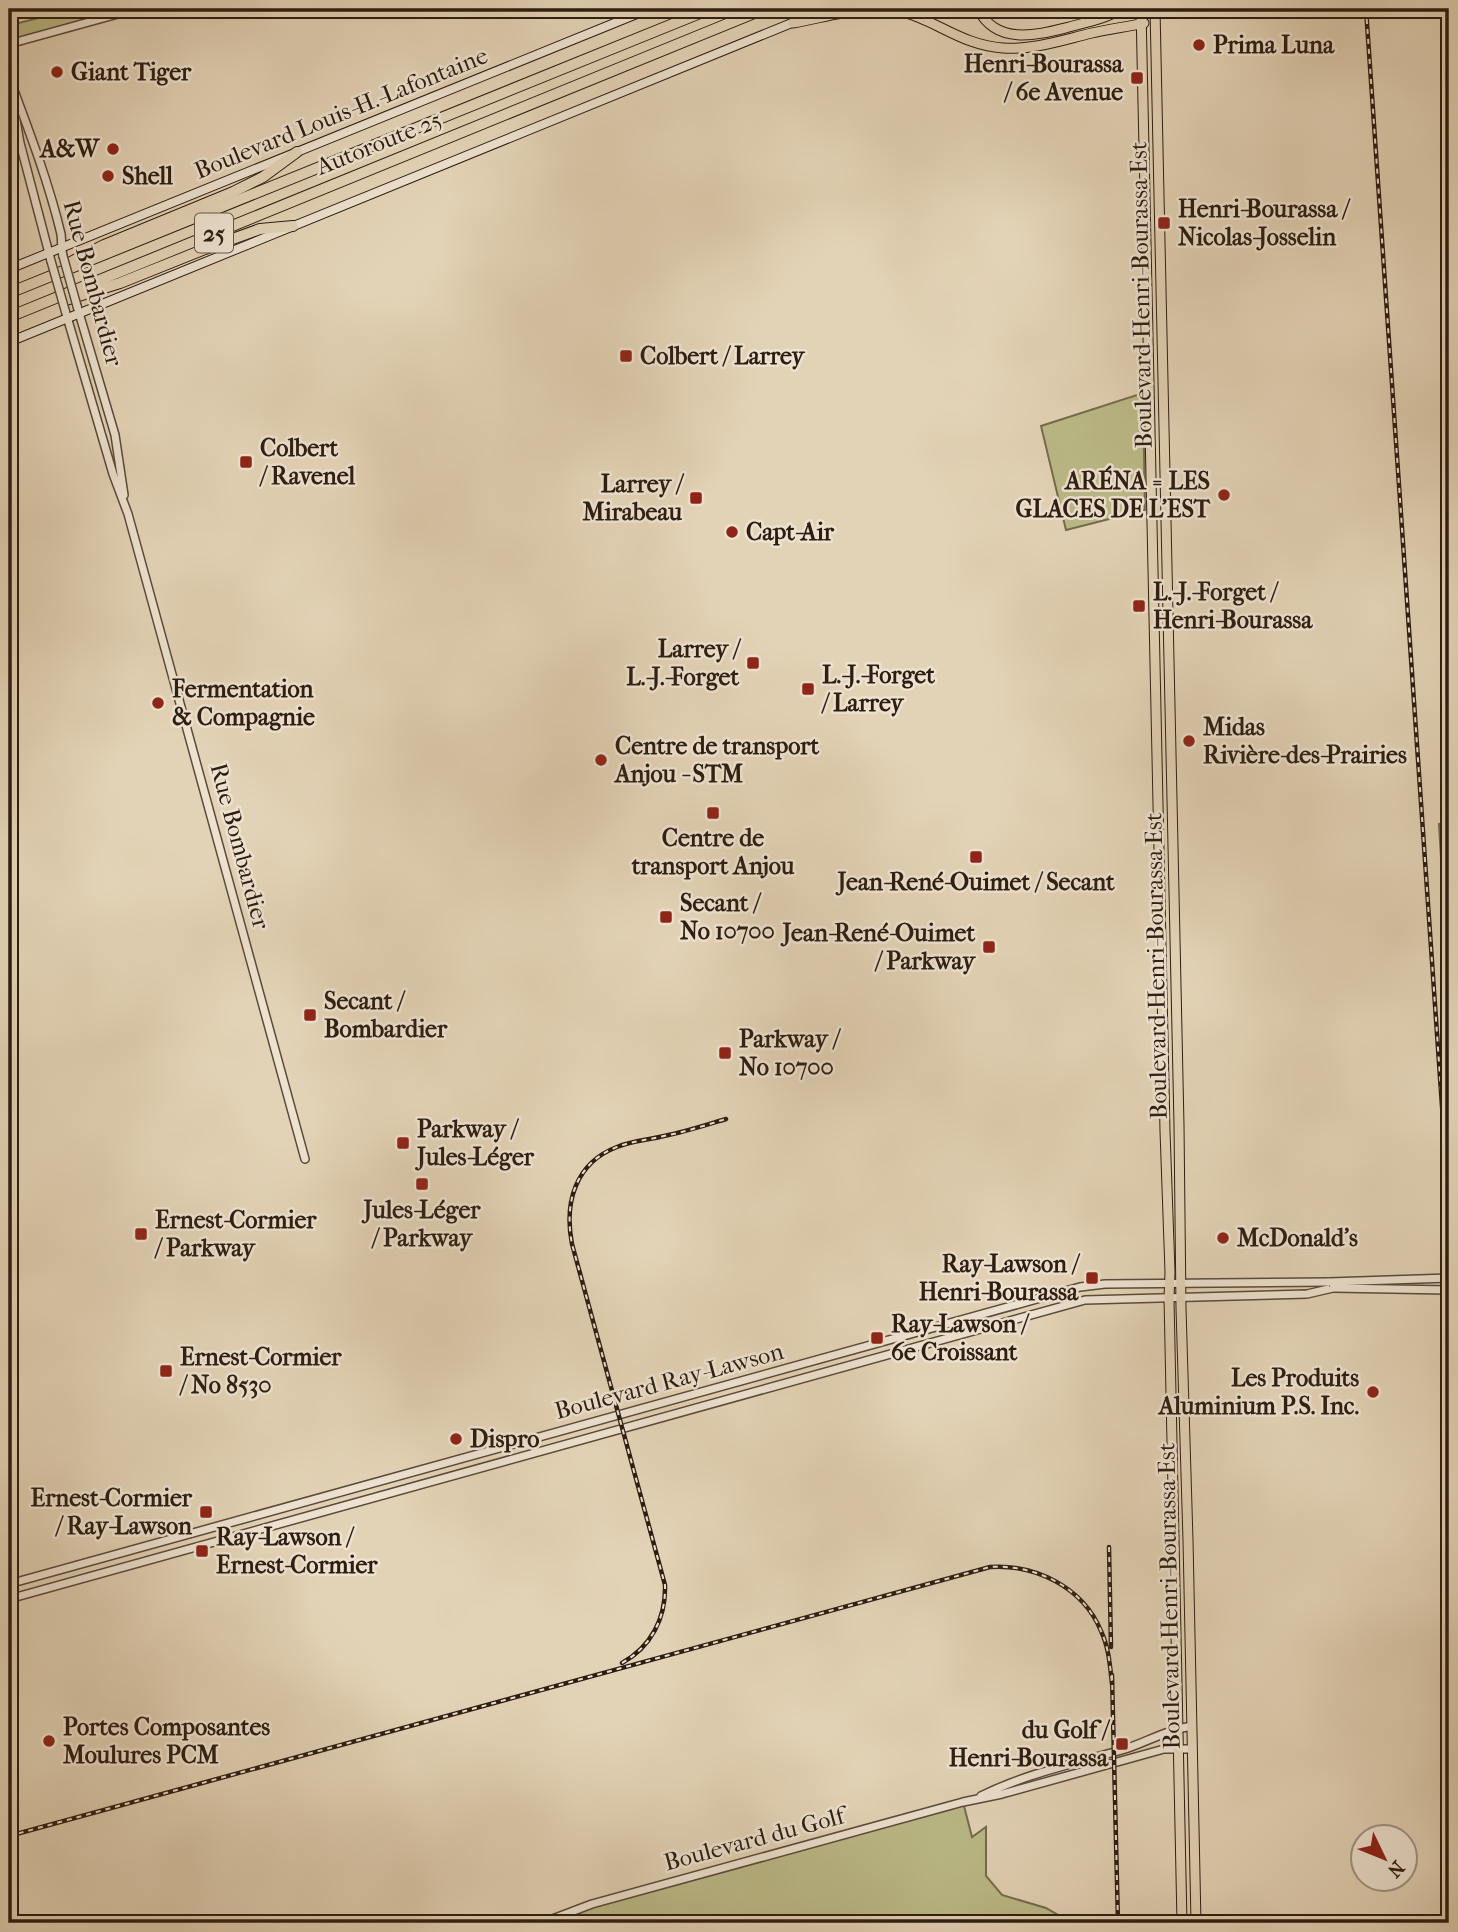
<svg xmlns="http://www.w3.org/2000/svg" width="1458" height="1932" viewBox="0 0 1458 1932" font-family="'IM FELL French Canon',serif">
<style>
.green{fill:#bbba88;stroke:#746c4c;stroke-width:2}
.lines{fill:none;stroke-linecap:round;stroke-linejoin:round}
.tertiary-casing{stroke:#5a4a3a;stroke-width:10}
.secondary-casing{stroke:#2d1d11;stroke-width:10}
.primary-casing{stroke:#2d1d11;stroke-width:11}
.motorway-casing{stroke:#2d1d11;stroke-width:12}
.tertiary{stroke:#ede2d0;stroke-width:7}
.secondary{stroke:#ede2d0;stroke-width:8}
.primary{stroke:#e3d3b6;stroke-width:9}
.motorway{stroke:#e3d3b6;stroke-width:10}
.rail-casing{stroke:#2d1d11;stroke-width:4.5}
.rail{stroke:#ede2d0;stroke-width:2;stroke-dasharray:5;stroke-linecap:butt}
.tertiary-bridge-casing{stroke:#5a4a3a;stroke-width:10;stroke-linecap:butt}
.tertiary-bridge{stroke:#ede2d0;stroke-width:7}
.poi-dot{fill:#8f2418;stroke:#ede2d0;stroke-width:2.5}
.labels{text-anchor:middle;dominant-baseline:central;stroke-width:5;stroke-linejoin:round;paint-order:stroke}
.shield{fill:#ede2d0;stroke:#67584a;stroke-width:2}
.shield-label{font-size:23px;font-weight:bold;fill:#2d1d11}
.poi-label{font-size:24px;font-weight:bold;fill:#2d1d11;stroke:#ede2d0;text-anchor:start}
.street-label{font-size:24px;fill:#2d1d11;stroke:#ede2d0}
</style>
<rect width="100%" height="100%" fill="#e3d3b6"/>
<filter id="stains"><feTurbulence type="fractalNoise" baseFrequency=".00286" numOctaves="4"/><feColorMatrix values="0 0 0 0 .2 0 0 0 0 .09 0 0 0 0 .02 0 0 0 .5 -.17"/></filter>
<radialGradient id="worn" r=".72"><stop offset=".6" stop-color="#630" stop-opacity="0"/><stop offset="1" stop-color="#630" stop-opacity=".3"/></radialGradient>
<!-- green -->
<g class="green">
<path d="M75,9h61l-127,35v-27l6,7z"/>
<path d="M1143,393l2,117 -79,20 -25,-104z"/>
<path d="M1439,824l10,3v168z"/>
<path d="M963,1802l9,35 14,-10v49l16,19 44,13 26,15h-530l17,-8z"/>
</g>
<g class="lines">
<defs>
<g id="tertiary">
<path d="M9,44l127,-35"/>
<path d="M9,77c19,51 39,103 52,157 1,7 0,14 2,22"/>
<path d="M11,91l9,52 31,118"/>
<path d="M77,306l38,129 9,60"/>
<path d="M65,310l48,164 15,40 177,645"/>
<path d="M9,1584l1071,-297 25,-3 224,-2"/>
<path d="M9,1599l1076,-299 222,-6 26,-6"/>
<path d="M981,1796c46,-23 96,-33 144,-47 24,-8 41,-19 67,-23"/>
<path d="M542,1923l50,-19 371,-102 39,-8 162,-45h27"/>
</g>
<g id="secondary">
<path d="M9,269l640,-260"/>
<path d="M9,342l817,-333"/>
</g>
<g id="primary">
<path d="M978,9c19,37 59,26 91,18 18,-5 37,-8 51,-18"/>
<path d="M1141,9l24,1122 5,141 -1,26 13,625"/>
<path d="M1155,9l24,1116 2,183 7,232 8,383"/>
<path d="M793,23c35,-6 75,-20 110,-11 36,10 59,33 100,36 31,2 59,-8 89,-15 17,-4 34,-6 52,-10"/>
</g>
<g id="motorway">
<path d="M67,264l37,-19 129,-53 30,-15 34,-25"/>
<path d="M9,293l701,-284"/>
<path d="M66,300l54,-17 85,-34 55,-20 33,-3"/>
<path d="M9,317l755,-308"/>
</g>
</defs>
<!-- tertiary casing -->
<use href="#tertiary" class="tertiary-casing"/>
<!-- secondary casing -->
<use href="#secondary" class="secondary-casing"/>
<!-- primary casing -->
<use href="#primary" class="primary-casing"/>
<!-- motorway casing -->
<use href="#motorway" class="motorway-casing"/>
<!-- tertiary -->
<use href="#tertiary" class="tertiary"/>
<!-- secondary -->
<use href="#secondary" class="secondary"/>
<!-- primary -->
<use href="#primary" class="primary"/>
<!-- motorway -->
<use href="#motorway" class="motorway"/>
<defs>
<g id="rail">
<path d="M1366,9l83,1198"/>
<path d="M1443,1197l6,98"/>
<path d="M1109,1547l2,100"/>
<path d="M622,1663c29,-16 44,-45 43,-78l-93,-341c-8,-41 3,-81 45,-97 15,-6 31,-7 47,-11 21,-4 42,-11 62,-17"/>
<path d="M1112,1675l6,248"/>
<path d="M9,1836l981,-269c45,-3 93,20 111,64 8,17 9,35 11,53"/>
</g>
</defs>
<!-- rail casing -->
<use href="#rail" class="rail-casing"/>
<!-- rail -->
<use href="#rail" class="rail"/>
<defs>
<g id="tertiary-bridge">
<path d="M63,256l14,50"/>
<path d="M51,261l14,49"/>
<path d="M1329,1282l120,-4"/>
<path d="M1333,1288l116,2"/>
</g>
</defs>
<!-- tertiary-bridge casing -->
<use href="#tertiary-bridge" class="tertiary-bridge-casing"/>
<!-- tertiary-bridge -->
<use href="#tertiary-bridge" class="tertiary-bridge"/>
</g>
<!-- markers -->
<g class="poi-dot">
<circle cx="1199" cy="45" r="7"/>
<circle cx="57" cy="72" r="7"/>
<rect x="1130" y="71" width="14" height="14" rx="3.5"/>
<circle cx="113" cy="149" r="7"/>
<circle cx="108" cy="176" r="7"/>
<rect x="1157" y="216" width="14" height="14" rx="3.5"/>
<rect x="619" y="349" width="14" height="14" rx="3.5"/>
<rect x="239" y="455" width="14" height="14" rx="3.5"/>
<circle cx="1224" cy="495" r="7"/>
<rect x="689" y="491" width="14" height="14" rx="3.5"/>
<circle cx="732" cy="532" r="7"/>
<rect x="1132" y="599" width="14" height="14" rx="3.5"/>
<rect x="746" y="656" width="14" height="14" rx="3.5"/>
<rect x="801" y="682" width="14" height="14" rx="3.5"/>
<circle cx="158" cy="703" r="7"/>
<circle cx="1189" cy="741" r="7"/>
<circle cx="601" cy="760" r="7"/>
<rect x="706" y="806" width="14" height="14" rx="3.5"/>
<rect x="969" y="850" width="14" height="14" rx="3.5"/>
<rect x="659" y="910" width="14" height="14" rx="3.5"/>
<rect x="982" y="940" width="14" height="14" rx="3.5"/>
<rect x="303" y="1008" width="14" height="14" rx="3.5"/>
<rect x="718" y="1046" width="14" height="14" rx="3.5"/>
<rect x="396" y="1136" width="14" height="14" rx="3.5"/>
<rect x="415" y="1177" width="14" height="14" rx="3.5"/>
<rect x="134" y="1227" width="14" height="14" rx="3.5"/>
<circle cx="1223" cy="1238" r="7"/>
<rect x="1085" y="1271" width="14" height="14" rx="3.5"/>
<rect x="870" y="1331" width="14" height="14" rx="3.5"/>
<rect x="159" y="1364" width="14" height="14" rx="3.5"/>
<circle cx="1373" cy="1392" r="7"/>
<circle cx="456" cy="1439" r="7"/>
<rect x="199" y="1505" width="14" height="14" rx="3.5"/>
<rect x="195" y="1544" width="14" height="14" rx="3.5"/>
<circle cx="49" cy="1741" r="7"/>
<rect x="1115" y="1737" width="14" height="14" rx="3.5"/>
</g>
<g class="labels">
<!-- shield labels -->
<rect class="shield" x="195" y="213.5" width="38" height="39" rx="5"/>
<g class="shield-label">
<text x="214" y="233">25</text>
</g>
<!-- poi labels -->
<g class="poi-label">
<text x="1213" y="45">Prima Luna</text>
<text x="1123" y="64" text-anchor="end">Henri-Bourassa<tspan x="1123" dy="28">/ 6e Avenue</tspan></text>
<text x="71" y="72">Giant Tiger</text>
<text x="99" y="149" text-anchor="end">A&amp;W</text>
<text x="122" y="176">Shell</text>
<text x="1178" y="209">Henri-Bourassa /<tspan x="1178" dy="28">Nicolas-Josselin</tspan></text>
<text x="640" y="356">Colbert / Larrey</text>
<text x="260" y="448">Colbert<tspan x="260" dy="28">/ Ravenel</tspan></text>
<text x="1210" y="481" text-anchor="end">ARÉNA = LES<tspan x="1210" dy="28">GLACES DE L'EST</tspan></text>
<text x="682" y="484" text-anchor="end">Larrey /<tspan x="682" dy="28">Mirabeau</tspan></text>
<text x="746" y="532">Capt-Air</text>
<text x="1153" y="592">L.-J.-Forget /<tspan x="1153" dy="28">Henri-Bourassa</tspan></text>
<text x="739" y="649" text-anchor="end">Larrey /<tspan x="739" dy="28">L.-J.-Forget</tspan></text>
<text x="822" y="675">L.-J.-Forget<tspan x="822" dy="28">/ Larrey</tspan></text>
<text x="172" y="689">Fermentation<tspan x="172" dy="28">&amp; Compagnie</tspan></text>
<text x="1203" y="727">Midas<tspan x="1203" dy="28">Rivière-des-Prairies</tspan></text>
<text x="615" y="746">Centre de transport<tspan x="615" dy="28">Anjou - STM</tspan></text>
<text x="713" y="838" text-anchor="middle">Centre de<tspan x="713" dy="28">transport Anjou</tspan></text>
<text x="976" y="882" text-anchor="middle">Jean-René-Ouimet / Secant</text>
<text x="680" y="903">Secant /<tspan x="680" dy="28">No 10700</tspan></text>
<text x="975" y="933" text-anchor="end">Jean-René-Ouimet<tspan x="975" dy="28">/ Parkway</tspan></text>
<text x="324" y="1001">Secant /<tspan x="324" dy="28">Bombardier</tspan></text>
<text x="739" y="1039">Parkway /<tspan x="739" dy="28">No 10700</tspan></text>
<text x="417" y="1129">Parkway /<tspan x="417" dy="28">Jules-Léger</tspan></text>
<text x="422" y="1210" text-anchor="middle">Jules-Léger<tspan x="422" dy="28">/ Parkway</tspan></text>
<text x="155" y="1220">Ernest-Cormier<tspan x="155" dy="28">/ Parkway</tspan></text>
<text x="1237" y="1238">McDonald's</text>
<text x="1078" y="1264" text-anchor="end">Ray-Lawson /<tspan x="1078" dy="28">Henri-Bourassa</tspan></text>
<text x="891" y="1324">Ray-Lawson /<tspan x="891" dy="28">6e Croissant</tspan></text>
<text x="180" y="1357">Ernest-Cormier<tspan x="180" dy="28">/ No 8530</tspan></text>
<text x="1359" y="1378" text-anchor="end">Les Produits<tspan x="1359" dy="28">Aluminium P.S. Inc.</tspan></text>
<text x="470" y="1439">Dispro</text>
<text x="192" y="1498" text-anchor="end">Ernest-Cormier<tspan x="192" dy="28">/ Ray-Lawson</tspan></text>
<text x="216" y="1537">Ray-Lawson /<tspan x="216" dy="28">Ernest-Cormier</tspan></text>
<text x="63" y="1727">Portes Composantes<tspan x="63" dy="28">Moulures PCM</tspan></text>
<text x="1108" y="1730" text-anchor="end">du Golf /<tspan x="1108" dy="28">Henri-Bourassa</tspan></text>
</g>
<!-- street labels -->
<g class="street-label">
<text transform="translate(341 113) rotate(-22)">Boulevard Louis-H.-Lafontaine</text>
<text transform="translate(379 143) rotate(-22)">Autoroute 25</text>
<text transform="translate(93 283) rotate(75)">Rue Bombardier</text>
<text transform="translate(1141 295) rotate(-91)">Boulevard Henri-Bourassa Est</text>
<text transform="translate(240 846) rotate(75)">Rue Bombardier</text>
<text transform="translate(1156 966) rotate(-91)">Boulevard Henri-Bourassa Est</text>
<text transform="translate(669 1381) rotate(-15)">Boulevard Ray-Lawson</text>
<text transform="translate(1169 1596) rotate(-91)">Boulevard Henri-Bourassa Est</text>
<text transform="translate(754 1839) rotate(-15)">Boulevard du Golf</text>
</g>
</g>
<!-- margin -->
<rect width="1458" height="1932" fill="none" stroke="#e3d3b6" stroke-width="35"/>
<rect x="10" y="10" width="1437" height="1911" fill="none" stroke="#2d1d11" stroke-width="3.5"/>
<rect x="18" y="18" width="1423" height="1897" fill="none" stroke="#2d1d11" stroke-width="2"/>
<!-- north arrow -->
<g transform="translate(1384 1858) rotate(133)"><circle r="33" fill="#ede2d0" stroke="#a09384" stroke-width="2"/>
<path d="M0-5L12 26L0 18L-12 26Z" fill="#8f2418"/>
<text y="-10" font-size="19" font-weight="bold" text-anchor="middle" fill="#2d1d11">N</text>
</g>
<rect width="100%" height="100%" filter="url(#stains)"/>
<rect width="100%" height="100%" fill="url(#worn)"/>
</svg>
